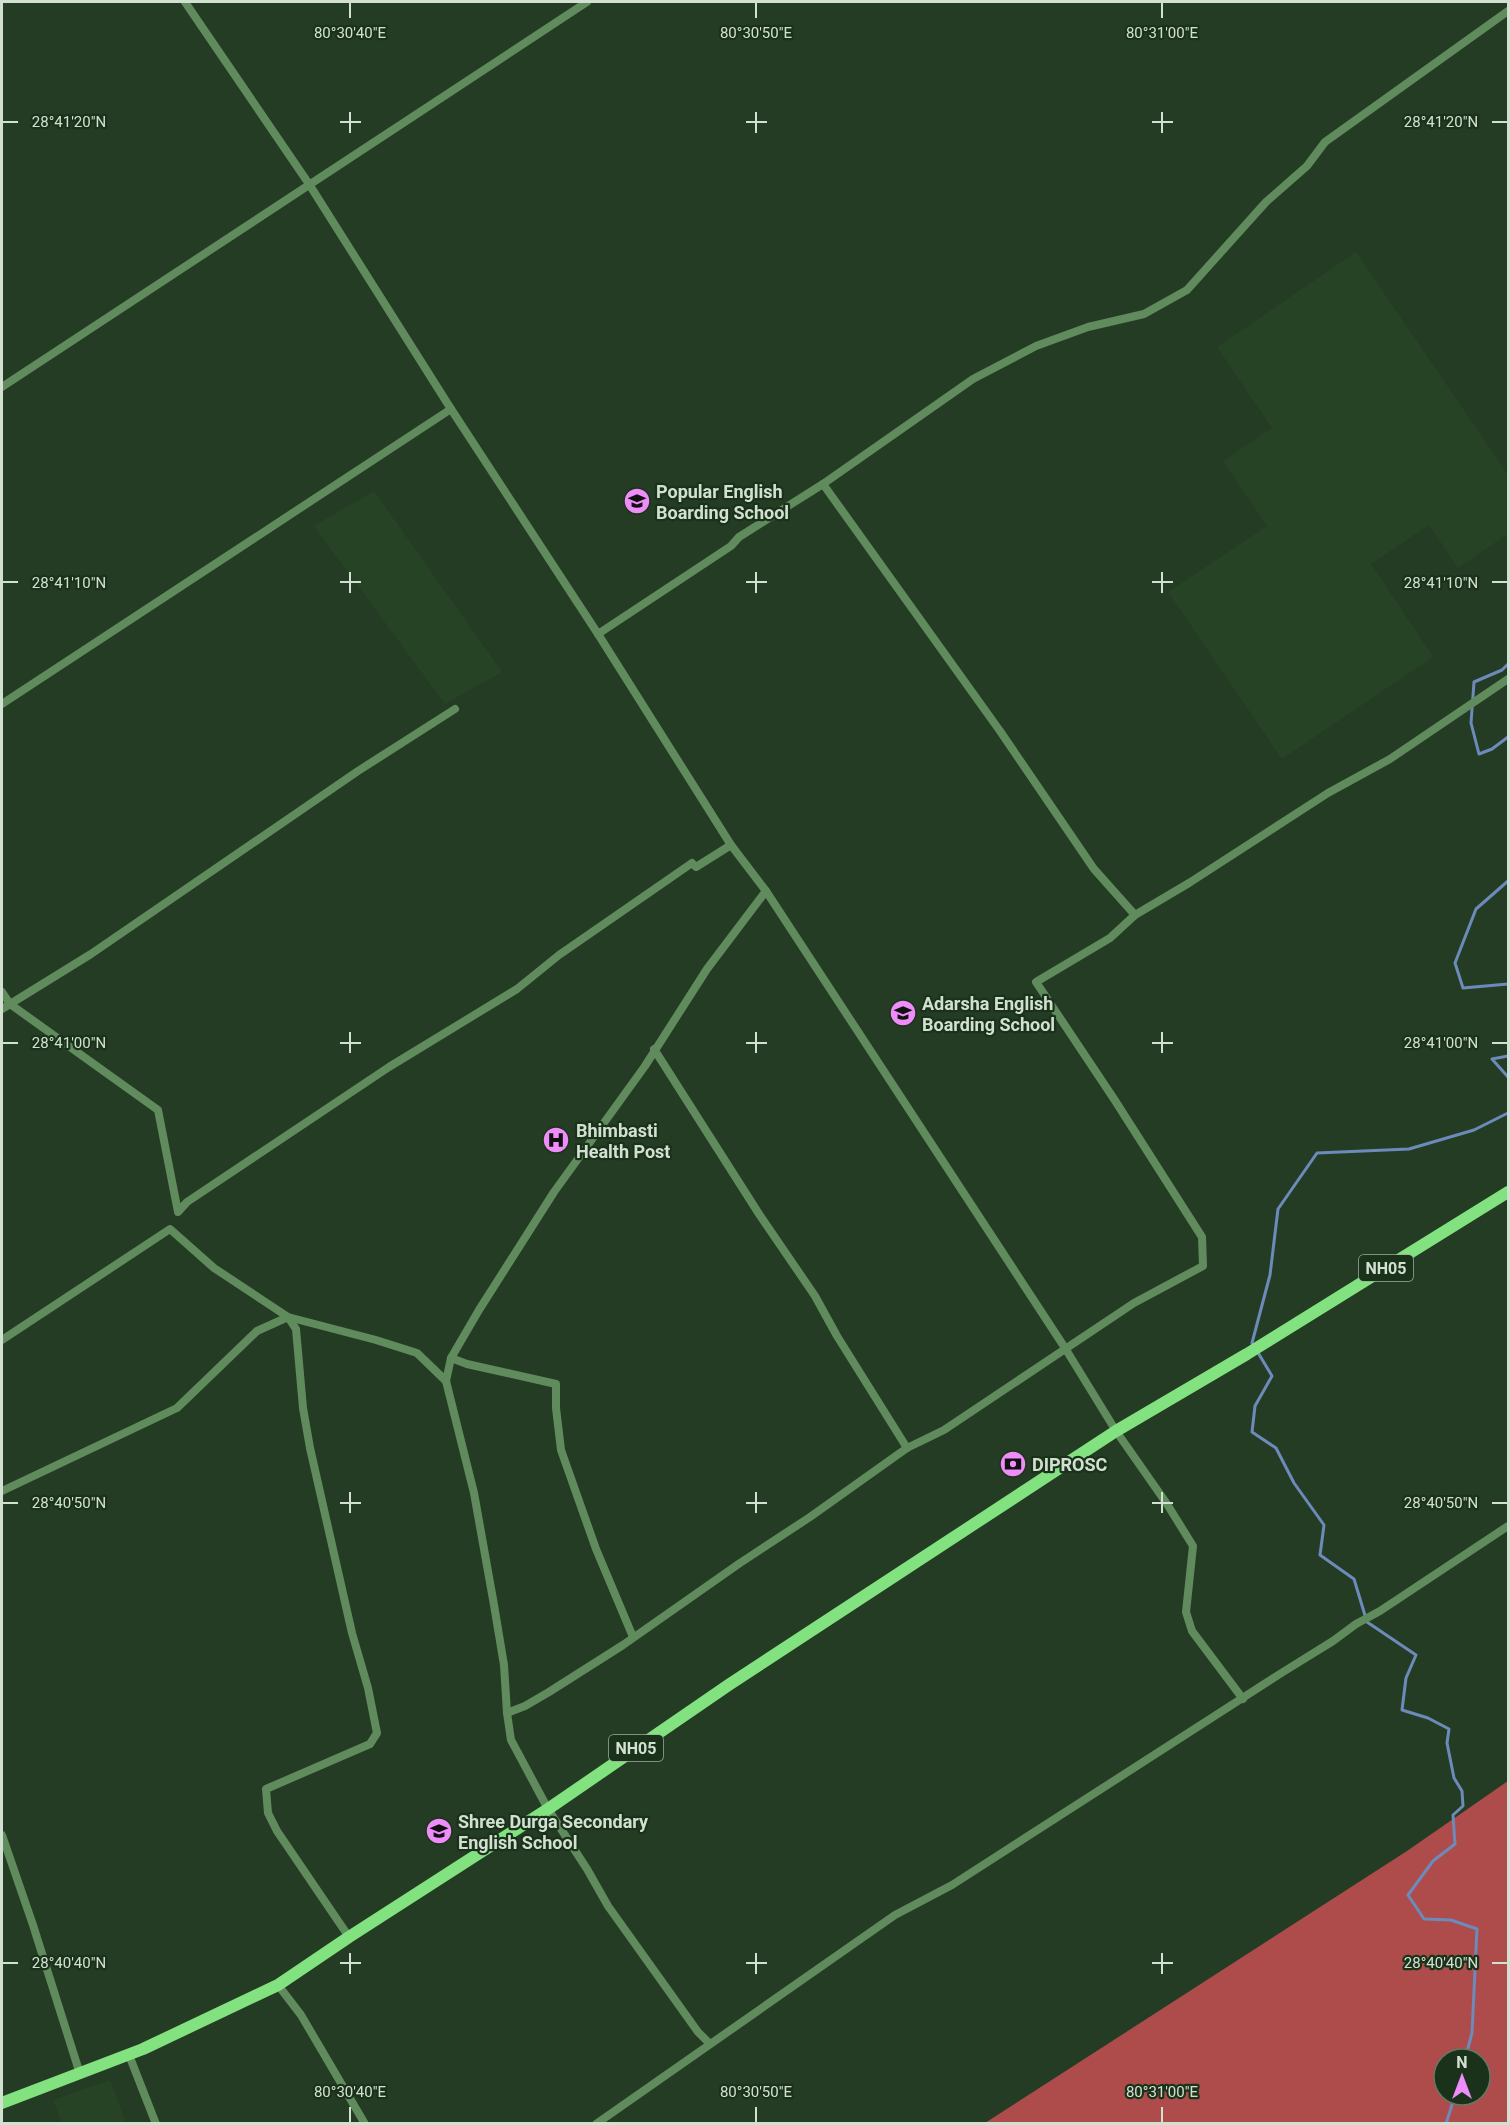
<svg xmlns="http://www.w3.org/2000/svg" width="1510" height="2125" viewBox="0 0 1510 2125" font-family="Roboto,sans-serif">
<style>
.built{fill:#264325}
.forest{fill:#ae4c4b;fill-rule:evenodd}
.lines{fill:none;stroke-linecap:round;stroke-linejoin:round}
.stream{stroke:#6c8bbb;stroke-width:3}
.street{stroke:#608c5d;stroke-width:8}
.primary{stroke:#83e280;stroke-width:12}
.ticks{fill:none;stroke:#d2e0d1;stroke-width:2}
.labels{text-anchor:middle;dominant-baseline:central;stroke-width:4.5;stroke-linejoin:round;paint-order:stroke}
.shield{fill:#1b321a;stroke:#9bac9a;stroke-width:1.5}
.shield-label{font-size:16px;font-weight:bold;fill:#d2e0d1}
.poi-label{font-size:18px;font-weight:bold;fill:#d2e0d1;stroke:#1b321a;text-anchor:start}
.ticks-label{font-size:15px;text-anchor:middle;fill:#d2e0d1;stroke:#1b321a;stroke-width:4.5;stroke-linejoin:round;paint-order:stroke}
</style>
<rect width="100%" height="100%" fill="#253c24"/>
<!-- built -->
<g class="built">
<path d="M1356,252l152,223v59l-50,34 -29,-43 -58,39 62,93 -151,102 -114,-167 99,-66 -44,-65 49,-33 -55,-81z"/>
<path d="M374,491l128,181 -57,32 -131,-178z"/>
<path d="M110,2080l16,43h-64l-9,-23z"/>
</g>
<!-- forest -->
<path class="forest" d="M1508,1781v342h-523l422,-272zM1444,2059h36v36h-36z"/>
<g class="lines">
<!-- stream -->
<g class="stream">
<path d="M1508,664l-6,6 -28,12 -3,41 8,31 13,-5 16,-12"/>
<path d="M1508,881l-32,28 -21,54 8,25 45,-4"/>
<path d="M1508,1056l-16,3 16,18"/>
<path d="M1253,1345l-1,-2 18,-68 8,-66 39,-56 92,-4 65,-19 34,-17"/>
<path d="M1257,1351l15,25 -17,30 -3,26 24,16 18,35 30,42 -4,30 34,24 13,43 49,33 -10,23 -4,32 26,8 21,11 -2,14 7,35 8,13 1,15 -10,9 2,29 -22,17 -25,34 16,24 27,1 26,9 -5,104 -7,26"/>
<path d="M1446,2124l9,-29"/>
</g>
<!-- street -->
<g class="street">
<path d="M185,2l124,182 142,225 147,225 133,211 35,46 299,457 51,83 51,73 26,42 -7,66 6,19 51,68"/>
<path d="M2,387l585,-385"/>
<path d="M598,634l133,-88 8,-9 84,-53 150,-105 63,-33 52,-19 56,-13 43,-24 79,-88 41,-36 18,-24 183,-131"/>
<path d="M2,704l449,-295"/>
<path d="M1135,915l54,-32 139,-90 62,-34 118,-80"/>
<path d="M2,992l8,12 148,106 20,102 9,-10 202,-135 128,-78 42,-34 133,-92 4,4 35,-22"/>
<path d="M2,1009l89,-55 267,-183 97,-62"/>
<path d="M654,1049l105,165 56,82 22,40 70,112"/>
<path d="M2,1340l168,-111 44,39 74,49 88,23 41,13 29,28"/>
<path d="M451,1358l16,6 89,20v24l5,42 35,99 37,88"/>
<path d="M2,1491l175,-83 80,-77 31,-14 8,12 7,79 7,40 42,185 16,55 9,45 -7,11 -104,45 2,24 9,18 72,106"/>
<path d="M507,1713l18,-7 24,-14 74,-47 117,-82 70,-46 97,-69 37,-18 190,-127 69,-37 -1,-29 -88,-138 -78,-117 74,-44 25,-23 -41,-46 -94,-138 -177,-247"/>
<path d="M2,1835l31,90 47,149"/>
<path d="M278,1985l23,30 64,109"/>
<path d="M710,2044l-12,-12 -90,-126 -21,-37 -39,-60 -37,-69 -4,-27 -3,-48 -10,-60 -20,-112 -28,-112 5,-23 28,-48 75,-118 91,-126 62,-97 59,-78"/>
<path d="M129,2055l27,69"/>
<path d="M596,2124l299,-209 57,-30 331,-213 50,-31 23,-17 24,-13 128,-85"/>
</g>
<!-- primary -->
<path class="primary" d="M2,2103l141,-54 135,-64 71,-48 199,-128 182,-125 386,-253 131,-77 261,-162"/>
</g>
<!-- ticks -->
<path class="ticks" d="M350,3v15M756,3v15M1162,3v15M350,112v21M756,112v21M1162,112v21M3,122h15M340,122h21M746,122h21M1152,122h21M1492,122h15M350,572v21M756,572v21M1162,572v21M3,582h15M340,582h21M746,582h21M1152,582h21M1492,582h15M350,1032v21M756,1032v21M1162,1032v21M3,1043h15M340,1043h21M746,1043h21M1152,1043h21M1492,1043h15M350,1492v21M756,1492v21M1162,1492v21M3,1503h15M340,1503h21M746,1503h21M1152,1503h21M1492,1503h15M350,1953v21M756,1953v21M1162,1953v21M3,1963h15M340,1963h21M746,1963h21M1152,1963h21M1492,1963h15M350,2107v15M756,2107v15M1162,2107v15"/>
<!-- icons -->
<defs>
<symbol id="school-disc" viewBox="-11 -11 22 22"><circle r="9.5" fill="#ee8cf9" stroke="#1b321a"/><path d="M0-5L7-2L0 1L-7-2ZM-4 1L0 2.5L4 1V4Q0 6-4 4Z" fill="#111"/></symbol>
<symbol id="hospital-disc" viewBox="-11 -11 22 22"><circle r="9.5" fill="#ee8cf9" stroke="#1b321a"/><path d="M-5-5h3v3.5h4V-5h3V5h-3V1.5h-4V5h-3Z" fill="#111"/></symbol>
<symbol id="bank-disc" viewBox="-11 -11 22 22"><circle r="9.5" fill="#ee8cf9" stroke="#1b321a"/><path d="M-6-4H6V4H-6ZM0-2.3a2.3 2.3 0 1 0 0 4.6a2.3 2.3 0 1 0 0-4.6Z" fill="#111"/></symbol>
</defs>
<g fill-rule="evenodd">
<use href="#school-disc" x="622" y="486" width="30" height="30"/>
<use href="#school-disc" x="888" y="998" width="30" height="30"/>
<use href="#hospital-disc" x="541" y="1125" width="30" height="30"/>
<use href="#bank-disc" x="998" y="1449" width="30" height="30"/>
<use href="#school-disc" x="424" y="1816" width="30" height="30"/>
</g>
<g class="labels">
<!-- shield labels -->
<g class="shield">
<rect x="1359" y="1255" width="54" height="26" rx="4.5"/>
<rect x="609" y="1735" width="54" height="26" rx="4.5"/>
</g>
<g class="shield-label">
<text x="1386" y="1268">NH05</text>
<text x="636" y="1748">NH05</text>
</g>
<!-- poi labels -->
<g class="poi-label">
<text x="656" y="491">Popular English<tspan x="656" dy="21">Boarding School</tspan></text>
<text x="922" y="1003">Adarsha English<tspan x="922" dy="21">Boarding School</tspan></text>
<text x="576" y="1130">Bhimbasti<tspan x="576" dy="21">Health Post</tspan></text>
<text x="1032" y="1464">DIPROSC</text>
<text x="458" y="1821">Shree Durga Secondary<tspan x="458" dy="21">English School</tspan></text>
</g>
</g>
<g class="ticks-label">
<text x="350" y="38">80°30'40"E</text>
<text x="756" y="38">80°30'50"E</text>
<text x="1162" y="38">80°31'00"E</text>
<text x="69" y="127">28°41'20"N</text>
<text x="1441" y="127">28°41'20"N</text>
<text x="69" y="588">28°41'10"N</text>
<text x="1441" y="588">28°41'10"N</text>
<text x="69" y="1048">28°41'00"N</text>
<text x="1441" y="1048">28°41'00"N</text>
<text x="69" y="1508">28°40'50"N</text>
<text x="1441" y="1508">28°40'50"N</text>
<text x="69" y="1968">28°40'40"N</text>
<text x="1441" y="1968">28°40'40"N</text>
<text x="350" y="2097">80°30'40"E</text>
<text x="756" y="2097">80°30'50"E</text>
<text x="1162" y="2097">80°31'00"E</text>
</g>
<!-- border -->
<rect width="1510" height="2125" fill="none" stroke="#d2e0d1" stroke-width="6"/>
<!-- north arrow -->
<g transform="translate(1462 2077)"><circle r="28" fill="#1b321a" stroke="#647863" stroke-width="1.5"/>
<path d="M0-4.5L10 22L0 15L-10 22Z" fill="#ee8cf9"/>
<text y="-9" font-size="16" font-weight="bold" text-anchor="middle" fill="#d2e0d1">N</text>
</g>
</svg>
